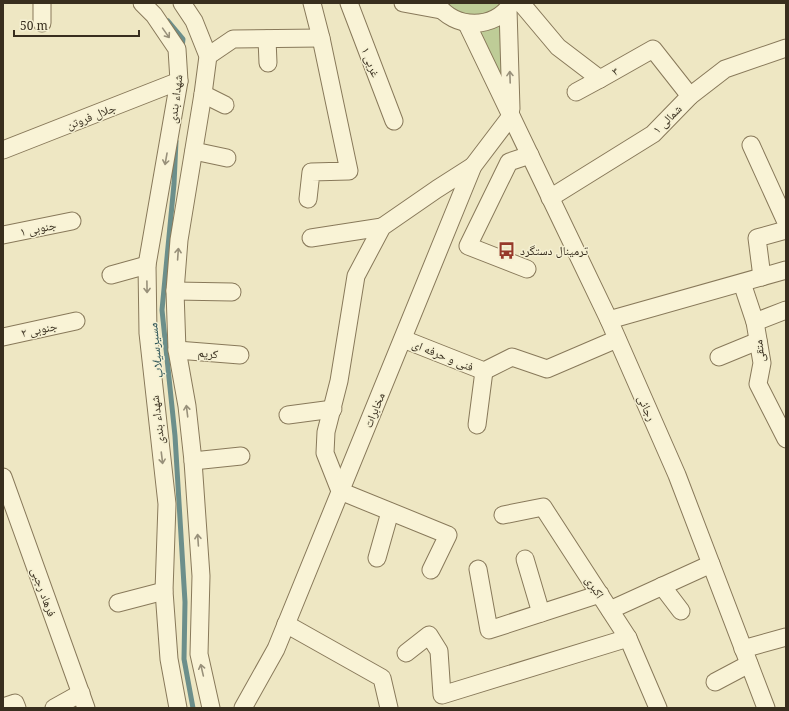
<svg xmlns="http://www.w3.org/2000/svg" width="789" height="711" viewBox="0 0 789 711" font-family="'Noto Serif','Noto Naskh Arabic',serif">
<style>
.green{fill:#becc97}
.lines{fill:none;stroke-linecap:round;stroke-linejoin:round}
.stream{stroke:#6c8f8b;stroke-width:5}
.minor-casing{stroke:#88795a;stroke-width:19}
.minor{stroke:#f9f3d6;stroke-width:17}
.oneway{stroke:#98907a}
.labels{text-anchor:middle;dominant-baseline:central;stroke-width:3;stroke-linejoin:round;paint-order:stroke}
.street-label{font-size:12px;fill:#382e1e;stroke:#f5f0d2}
.poi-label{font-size:12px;fill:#382e1e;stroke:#f5f0d2;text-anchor:start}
.water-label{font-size:13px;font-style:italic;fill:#2d5457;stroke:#f5f0d2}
</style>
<rect width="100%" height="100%" fill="#eee7c3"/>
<!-- green -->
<g class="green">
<path d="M442,3h62l-13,11 -27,3z"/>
<path d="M505,15l3,89 -37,-79z"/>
</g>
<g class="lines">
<!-- stream -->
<g class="stream">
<path d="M168,21l15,18 -1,9"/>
<path d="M176,141l-2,43 -12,126 13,126 10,166 -1,57 9,49"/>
</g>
<defs>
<g id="minor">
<path d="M142,3l12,12 23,34 2,32 -32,184 1,68 19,171 -3,87 5,68 9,49"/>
<path d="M182,3l12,18 14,35 -5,38 -24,146 -4,51 2,59 10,56 6,55 8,115 -2,78 12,54"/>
<path d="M349,3l45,118"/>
<path d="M403,3l38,7"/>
<path d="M436,3c19,27 58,27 76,0"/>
<path d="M521,3l37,44 42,32 53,-30 37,47"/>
<path d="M508,9l3,100"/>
<path d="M42,23v-20"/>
<path d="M467,24l142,296 68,155 89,233"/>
<path d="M267,39l1,24"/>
<path d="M208,56l25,-17 88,-1"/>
<path d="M576,92l24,-13"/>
<path d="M203,94l22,11"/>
<path d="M751,145l35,77"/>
<path d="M3,150l176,-69"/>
<path d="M194,151l33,7"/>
<path d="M550,198l103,-64 37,-38 35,-27 61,-21"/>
<path d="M308,199l3,-27 38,-1 -28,-133 -9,-35"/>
<path d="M3,235l69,-14"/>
<path d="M311,238l71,-11"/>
<path d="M527,269l-59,-23 41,-84 21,-7"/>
<path d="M111,275l36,-10"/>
<path d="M762,277l-5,-39 29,-8"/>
<path d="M742,283l13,39 7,41 -4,21 28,55"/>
<path d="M175,291l57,1"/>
<path d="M609,320l177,-50"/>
<path d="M755,322l31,-12"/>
<path d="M3,337l73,-16"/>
<path d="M403,339l81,32 28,-14 35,12 70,-30"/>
<path d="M177,350l63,5"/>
<path d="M719,357l39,-16"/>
<path d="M288,415l45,-6"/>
<path d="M477,425l7,-54"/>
<path d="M193,461l48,-5"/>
<path d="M3,477l83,231"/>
<path d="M503,515l40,-8 85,131 30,70"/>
<path d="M377,558l13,-46"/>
<path d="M525,559l16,54"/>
<path d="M478,569l11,61 111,-36"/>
<path d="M431,570l17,-35 -108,-44 -15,-38 1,-21 13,-51 17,-105 26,-49 55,-38 36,-23"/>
<path d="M662,586l19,25"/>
<path d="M118,603l46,-12"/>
<path d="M610,610l101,-46"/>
<path d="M286,624l96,54 7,30"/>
<path d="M743,649l43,-12"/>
<path d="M406,653l23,-18 10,16 3,44 186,-57"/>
<path d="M715,682l34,-18"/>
<path d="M3,707l12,-4 2,5"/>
<path d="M54,708l27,-15"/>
<path d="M243,708l33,-59 197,-483 38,-50"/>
</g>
</defs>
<!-- minor casing -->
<use href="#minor" class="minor-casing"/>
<!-- minor -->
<use href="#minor" class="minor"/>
</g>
<!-- one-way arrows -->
<defs><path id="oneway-shaft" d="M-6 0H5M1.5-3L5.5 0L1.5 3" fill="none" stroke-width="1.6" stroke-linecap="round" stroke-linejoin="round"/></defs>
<g class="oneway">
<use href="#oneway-shaft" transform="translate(166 33) rotate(55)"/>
<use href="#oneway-shaft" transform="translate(510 77) rotate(-92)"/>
<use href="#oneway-shaft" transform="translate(166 159) rotate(100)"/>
<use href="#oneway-shaft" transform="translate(178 254) rotate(-86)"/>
<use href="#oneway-shaft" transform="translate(147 287) rotate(89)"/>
<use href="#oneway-shaft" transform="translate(187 411) rotate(-97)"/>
<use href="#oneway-shaft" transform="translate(162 458) rotate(83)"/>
<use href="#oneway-shaft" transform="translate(198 540) rotate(-94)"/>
<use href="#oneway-shaft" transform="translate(202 670) rotate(-103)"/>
</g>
<!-- icons -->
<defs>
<symbol id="bus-bare" viewBox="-9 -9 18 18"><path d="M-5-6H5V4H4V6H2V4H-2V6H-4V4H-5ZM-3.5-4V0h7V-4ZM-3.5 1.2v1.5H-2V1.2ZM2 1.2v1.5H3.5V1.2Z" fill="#96392a" stroke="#f5f0d2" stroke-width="2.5" paint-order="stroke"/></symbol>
</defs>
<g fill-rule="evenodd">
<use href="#bus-bare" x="494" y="238" width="25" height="25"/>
</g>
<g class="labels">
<!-- street labels -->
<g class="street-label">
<text transform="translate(371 62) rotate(69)">۱ غربی</text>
<text transform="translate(615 71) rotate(-29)">۳</text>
<text transform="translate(175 99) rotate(-83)">شهداء بندی</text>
<text transform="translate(91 116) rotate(-21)">جلال فروتن</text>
<text transform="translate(667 119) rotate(-45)">۱ شمالی</text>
<text transform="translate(38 228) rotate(-12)">۱ جنوبی</text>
<text transform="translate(39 329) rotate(-12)">۲ جنوبی</text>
<text transform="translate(759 351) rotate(-97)">متقی</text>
<text transform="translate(208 353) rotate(5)">کریم</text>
<text transform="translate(443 355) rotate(22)">فنی و حرفه ای</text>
<text transform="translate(647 408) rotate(66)">رجائی</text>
<text transform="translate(374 410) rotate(-68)">مخابرات</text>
<text transform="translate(157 420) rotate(-97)">شهداء بندی</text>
<text transform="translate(595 587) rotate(57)">اکبری</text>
<text transform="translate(44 592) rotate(70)">فرهاد رجبی</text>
</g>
<!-- poi labels -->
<g class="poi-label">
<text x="520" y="250">ترمینال دستگرد</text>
</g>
<!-- water labels -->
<g class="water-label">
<text transform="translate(155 351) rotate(-96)">مسیرسیلاب</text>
</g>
</g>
<!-- border -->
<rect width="789" height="711" fill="none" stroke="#382e1e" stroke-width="8"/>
<!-- scale -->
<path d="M14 30v6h125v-6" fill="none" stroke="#382e1e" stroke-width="2"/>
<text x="20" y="30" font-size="12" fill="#382e1e" stroke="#f5f0d2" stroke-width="3" paint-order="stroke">50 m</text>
</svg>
